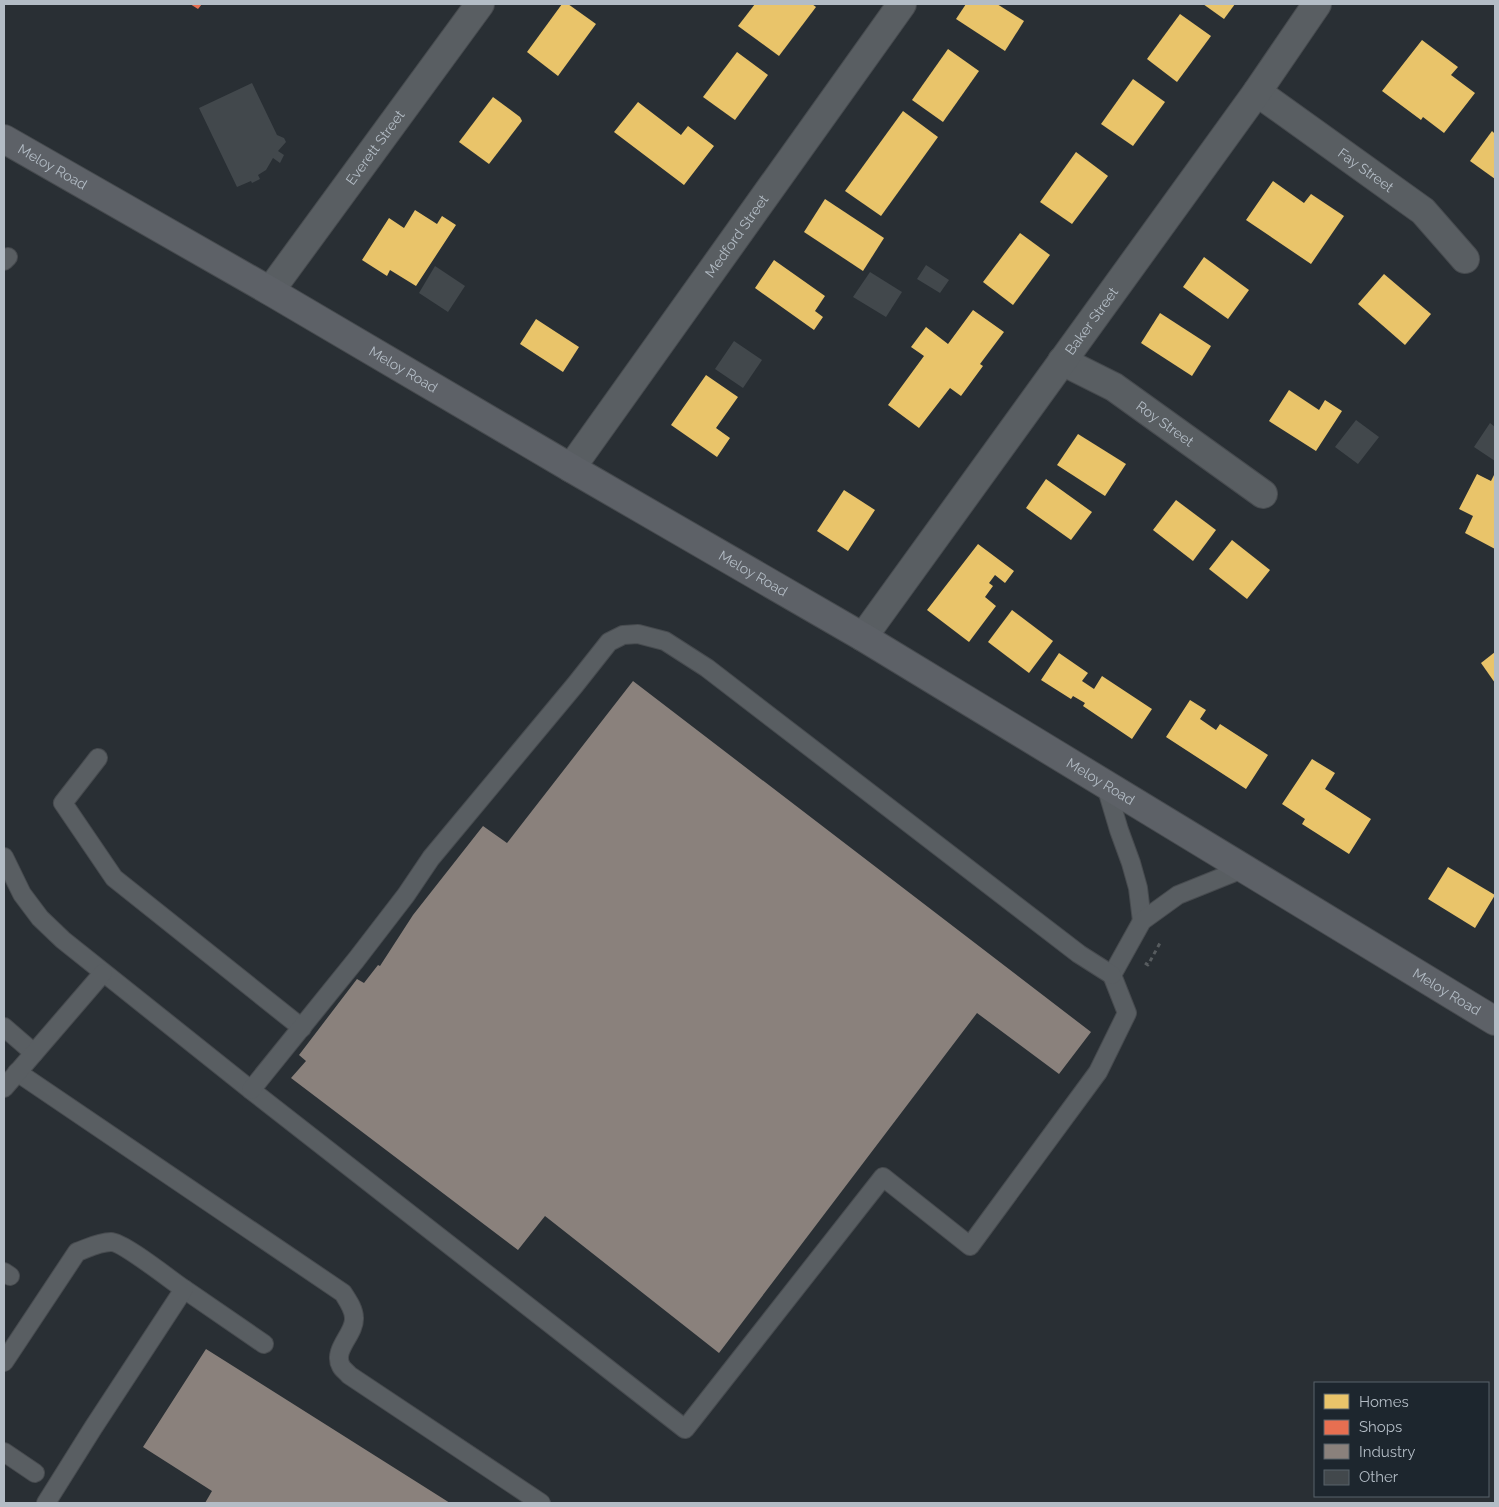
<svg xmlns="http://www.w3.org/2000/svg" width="1499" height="1507" viewBox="0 0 1499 1507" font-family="Raleway,sans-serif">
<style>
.homes{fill:#e9c46a}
.shops{fill:#e76f51}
.industry{fill:#8a817c}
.building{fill:#42484c}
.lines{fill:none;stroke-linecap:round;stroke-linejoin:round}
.lane-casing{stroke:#474b4f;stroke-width:20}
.street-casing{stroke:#474b4f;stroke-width:30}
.secondary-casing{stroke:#474b4f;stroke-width:30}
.path{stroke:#575c5f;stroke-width:3;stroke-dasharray:4 4;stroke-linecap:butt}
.lane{stroke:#595e62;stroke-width:18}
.street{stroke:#595e62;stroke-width:28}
.secondary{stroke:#5d6167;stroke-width:28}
.labels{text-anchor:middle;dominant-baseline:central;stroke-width:5;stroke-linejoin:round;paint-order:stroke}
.street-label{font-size:14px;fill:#b3bcc5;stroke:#1d262e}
</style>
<rect width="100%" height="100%" fill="#292f34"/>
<!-- homes -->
<g class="homes">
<path d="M562,4h6l28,20 -38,52 -31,-24z"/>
<path d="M755,4h57l4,3 -37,49 -41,-30z"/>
<path d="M966,4h31l27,17 -19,30 -49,-32z"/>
<path d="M1203,4h32l-11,15z"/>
<path d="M1180,14l31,22 -34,46 -30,-23z"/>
<path d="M1422,40l36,27 -7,8 24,18 -31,40 -21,-16 -2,3 -39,-29z"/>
<path d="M948,49l31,22 -36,51 -31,-22z"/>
<path d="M737,52l31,23 -33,45 -32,-23z"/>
<path d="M1133,79l32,23 -32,44 -32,-22z"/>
<path d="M493,97l27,20 2,4 -33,43 -30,-22z"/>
<path d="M638,102l43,33 7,-9 26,20 -30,39 -70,-53z"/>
<path d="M903,111l35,26 -57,79 -36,-25z"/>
<path d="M1492,131l3,3v45l-25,-18z"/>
<path d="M1076,152l32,24 -36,48 -32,-22z"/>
<path d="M1273,181l31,22 7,-9 33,22 -33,48 -65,-44z"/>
<path d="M825,199l59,39 -21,33 -59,-39z"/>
<path d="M415,210l22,14 5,-8 14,9 -40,61 -26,-16 -3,6 -25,-16 27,-42 15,10z"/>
<path d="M1020,233l30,22 -37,50 -30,-23z"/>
<path d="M1204,257l45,33 -21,29 -45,-32z"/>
<path d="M774,260l51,36 -10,15 8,6 -9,13 -59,-42z"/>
<path d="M1384,274l47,40 -26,31 -47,-41z"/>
<path d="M973,310l31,22 -24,32 3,2 -22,30 -11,-8 -31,40 -31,-23 36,-49 -13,-9 15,-20 22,17z"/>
<path d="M1160,313l51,33 -19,30 -51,-33z"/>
<path d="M536,319l43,28 -16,25 -43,-28z"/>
<path d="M706,375l32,22 -22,31 14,10 -13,19 -46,-32z"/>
<path d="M1289,390l30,20 6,-10 17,11 -26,40 -47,-30z"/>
<path d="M1078,434l48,30 -21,32 -48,-31z"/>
<path d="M1495,473v76l-30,-16 8,-17 -14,-7 18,-35 14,7z"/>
<path d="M1046,479l46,33 -21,28 -45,-32z"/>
<path d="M844,490l31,20 -27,41 -31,-20z"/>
<path d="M1176,500l40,30 -23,31 -40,-31z"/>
<path d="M1232,540l38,30 -23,29 -38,-30z"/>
<path d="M978,544l36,27 -9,12 -10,-8 -6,8 4,3 -8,11 11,9 -27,36 -42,-32z"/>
<path d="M1012,610l41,31 -24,32 -41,-31z"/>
<path d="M1495,652v31l-14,-20z"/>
<path d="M1059,653l29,20 -6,8 12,8 8,-13 50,33 -20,30 -49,-33 2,-3 -12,-7 -2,3 -30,-19z"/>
<path d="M1190,700l16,10 -6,9 16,11 4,-6 48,31 -22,34 -80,-52z"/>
<path d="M1312,759l23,14 -10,16 46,30 -22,35 -47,-30 3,-5 -23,-15z"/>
<path d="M1448,867l47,28 -20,33 -47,-29z"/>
</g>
<!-- shops -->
<path class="shops" d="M190,4h12l-4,5z"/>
<!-- industry -->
<g class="industry">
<path d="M633,681l458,351 -32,42 -82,-61 -258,340 -174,-137 -27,34 -227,-172 15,-17 -7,-6 58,-76 7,4 14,-18 2,1 33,-51 70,-89 24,17z"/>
<path d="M206,1349l244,154h-245l7,-12 -69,-44z"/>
</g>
<!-- building -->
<g class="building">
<path d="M252,83l25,52 7,3 2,4 -8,9 6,4 -4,8 -7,-5 -7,12 -8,5 2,4 -8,4 -1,-2 -14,6 -38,-79z"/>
<path d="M926,265l23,15 -9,13 -23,-14z"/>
<path d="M435,266l30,20 -17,26 -29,-19z"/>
<path d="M870,272l32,20 -16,25 -33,-20z"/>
<path d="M734,341l28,19 -19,28 -28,-19z"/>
<path d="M1356,420l23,17 -21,27 -23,-17z"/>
<path d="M1490,423l5,4v34l-21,-14z"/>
</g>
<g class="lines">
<defs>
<g id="lane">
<path d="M4,261l4,-4"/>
<path d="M98,758l-35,45 51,75 188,150"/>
<path d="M1105,783l14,47 12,33 7,25 4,33"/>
<path d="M4,857l18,37 18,24 23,22 188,150 434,339 198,-252 87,69 128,-174 29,-59 -15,-38 30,-54 36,-26 67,-27"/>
<path d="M4,1027l30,26"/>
<path d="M17,1072l326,221c5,8 11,16 11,25 1,16 -22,32 -13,48 1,3 6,6 8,9l192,128"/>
<path d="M4,1088l99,-115"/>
<path d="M251,1090l105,-130 50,-65 25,-37 144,-173 34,-43 14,-7 15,-1 27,7 42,27 372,286 33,21"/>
<path d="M4,1272l6,4"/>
<path d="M184,1289l80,55"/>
<path d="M4,1362l73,-110c11,-4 22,-10 34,-10 12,0 61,39 73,47l-91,139 -47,75"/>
<path d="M4,1452l31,21"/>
</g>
<g id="street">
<path id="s1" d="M1257,92l166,119 42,48"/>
<path id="s2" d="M270,291l210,-287"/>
<path id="s3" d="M1062,361l52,26 149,107"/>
<path id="s4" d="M571,468l331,-464"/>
<path id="s5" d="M863,637l394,-545 60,-88"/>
</g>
<g id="secondary">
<path id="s6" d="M4,139l266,152 301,177 292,169 632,384"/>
</g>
</defs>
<!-- lane casing -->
<use href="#lane" class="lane-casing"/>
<!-- street casing -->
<use href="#street" class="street-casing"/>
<!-- secondary casing -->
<use href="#secondary" class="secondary-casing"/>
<!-- path -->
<path class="path" d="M1145,963l3,2 12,-22"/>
<!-- lane -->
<use href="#lane" class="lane"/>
<!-- street -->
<use href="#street" class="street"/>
<!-- secondary -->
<use href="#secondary" class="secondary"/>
</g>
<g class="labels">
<!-- street labels -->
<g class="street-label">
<text stroke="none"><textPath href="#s2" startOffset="178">Everett Street</textPath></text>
<text stroke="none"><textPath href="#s6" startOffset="56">Meloy Road</textPath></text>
<text stroke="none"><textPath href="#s1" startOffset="134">Fay Street</textPath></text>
<text stroke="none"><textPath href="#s4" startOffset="285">Medford Street</textPath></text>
<text stroke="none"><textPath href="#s5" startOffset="390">Baker Street</textPath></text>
<text stroke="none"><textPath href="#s6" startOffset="461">Meloy Road</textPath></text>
<text stroke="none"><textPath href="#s3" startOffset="121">Roy Street</textPath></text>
<text stroke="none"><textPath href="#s6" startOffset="866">Meloy Road</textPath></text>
<text stroke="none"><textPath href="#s6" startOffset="1271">Meloy Road</textPath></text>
<text stroke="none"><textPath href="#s6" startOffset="1676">Meloy Road</textPath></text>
</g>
</g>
<!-- border -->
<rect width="1499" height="1507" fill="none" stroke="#b3bcc5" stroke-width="10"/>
<!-- legend -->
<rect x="1314" y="1382" width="175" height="115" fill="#1d262e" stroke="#59626a"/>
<rect x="1324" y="1394" width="25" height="15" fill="#e9c46a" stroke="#59626a"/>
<text x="1359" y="1407" font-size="15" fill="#b3bcc5">Homes</text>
<rect x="1324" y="1420" width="25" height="15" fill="#e76f51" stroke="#59626a"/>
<text x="1359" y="1432" font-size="15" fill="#b3bcc5">Shops</text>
<rect x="1324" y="1444" width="25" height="15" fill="#8a817c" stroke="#59626a"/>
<text x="1359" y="1457" font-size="15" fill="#b3bcc5">Industry</text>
<rect x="1324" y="1470" width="25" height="15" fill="#42484c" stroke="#59626a"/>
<text x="1359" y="1482" font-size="15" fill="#b3bcc5">Other</text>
</svg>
